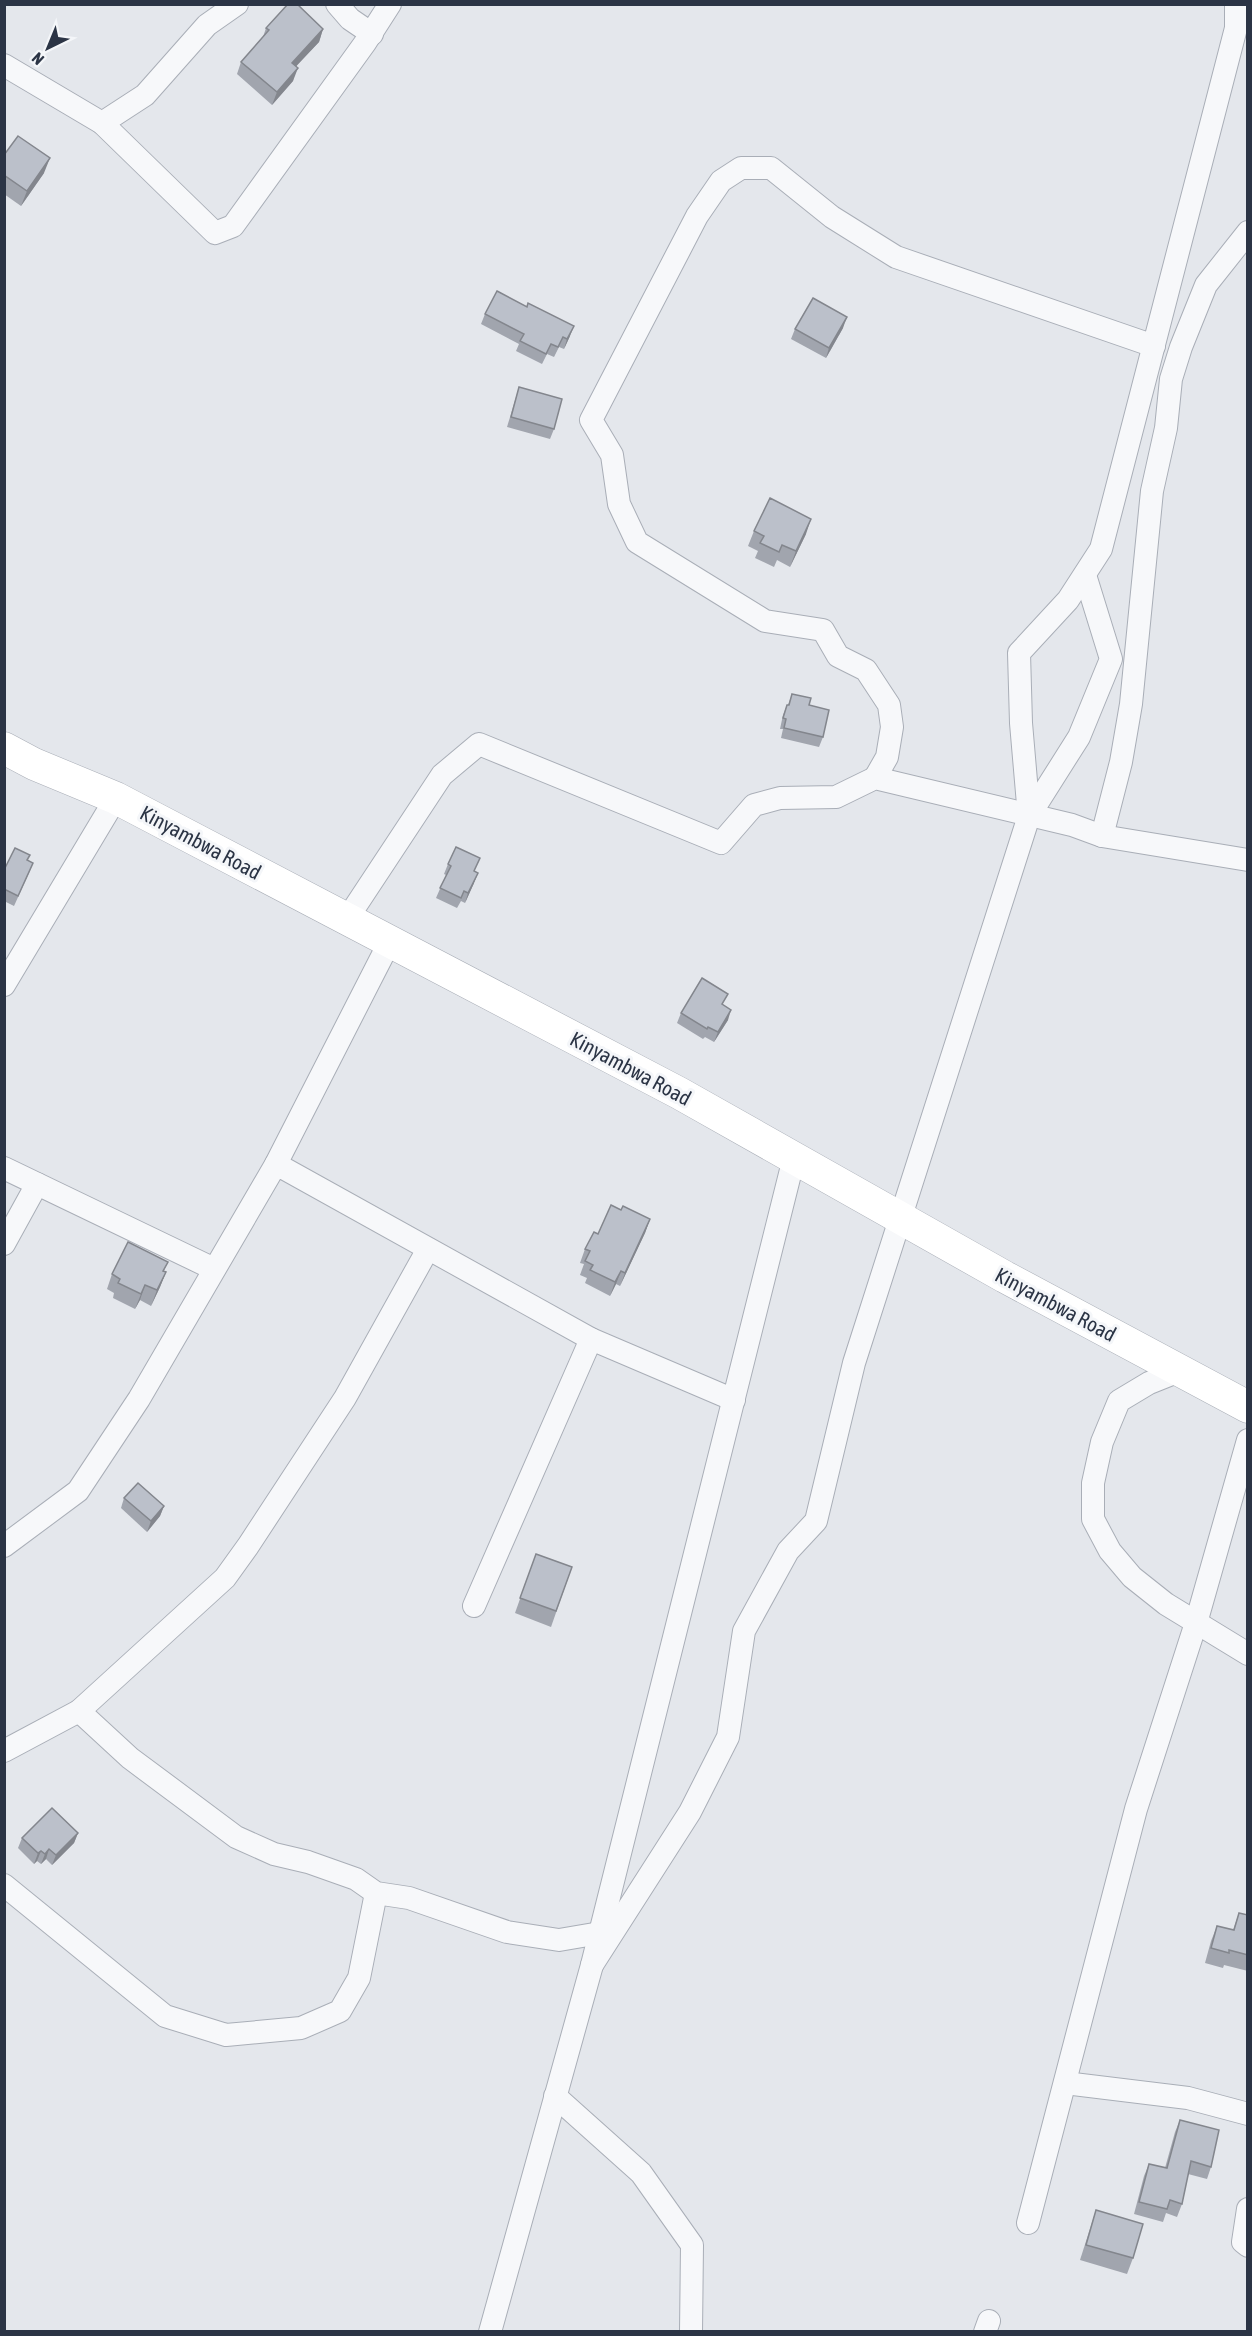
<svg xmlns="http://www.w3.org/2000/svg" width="1252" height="2336" viewBox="0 0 1252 2336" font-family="'Asap Condensed',sans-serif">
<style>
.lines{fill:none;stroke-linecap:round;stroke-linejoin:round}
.street-casing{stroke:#a9aeb7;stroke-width:24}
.secondary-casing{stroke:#a9aeb7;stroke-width:33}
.street{stroke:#f7f8fa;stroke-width:22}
.secondary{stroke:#fff;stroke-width:32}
.wall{fill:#a1a5ae}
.shaded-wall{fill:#83868d}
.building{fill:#bbc0ca;stroke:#83868d;stroke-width:1.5}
.labels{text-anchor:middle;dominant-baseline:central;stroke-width:6;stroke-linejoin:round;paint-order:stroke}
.street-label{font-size:21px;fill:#2b3445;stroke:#f4f6f9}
</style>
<rect width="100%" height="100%" fill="#e4e7ec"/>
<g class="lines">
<defs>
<g id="street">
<path d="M337,4l13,15 22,15"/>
<path d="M4,65l98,58 113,110 18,-7 132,-183 25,-39"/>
<path d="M102,123l43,-28 62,-70 30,-21"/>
<path d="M875,778l12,-21 5,-30 -3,-22 -23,-35 -28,-14 -15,-26 -58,-9 -128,-79 -18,-38 -7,-49 -21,-35 106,-204 24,-35 20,-13h30l61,49 64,40 258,89"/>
<path d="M1029,816l50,-79 32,-78 -26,-84"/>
<path d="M1102,836l19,-74 10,-58 21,-213 14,-63 5,-49 10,-32 25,-62 42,-53"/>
<path d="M347,919l95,-144 37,-31 242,99 33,-38 26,-7 56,-1 39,-19 197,47 30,11 146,24"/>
<path d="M4,985l112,-187"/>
<path d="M276,1164l114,-223"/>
<path d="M4,1168l210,101"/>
<path d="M4,1244l33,-60"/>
<path d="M1179,1371l-30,12 -30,18 -17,41 -9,41v36l17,32 22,26 34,27 82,50"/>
<path d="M4,1546l74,-55 61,-92 137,-235 315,175"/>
<path d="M474,1606l117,-267 143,61"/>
<path d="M79,1711l51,47 106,79 38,17 34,8 48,17 20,14 33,5 98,34 52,8 41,-7"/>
<path d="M4,1751l75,-40 146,-133 23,-32 97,-148 83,-149"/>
<path d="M4,1885l161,131 61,19 75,-7 39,-17 19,-33 17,-85"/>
<path d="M592,1965l98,-153 38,-75 16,-106 44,-80 28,-30 38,-158 175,-547 -8,-93 -2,-70 49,-53 33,-51 135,-521v-24"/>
<path d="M1065,2083l123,15 60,16"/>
<path d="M555,2096l86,77 51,72 -1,87"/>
<path d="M1248,2209l-5,33 5,4"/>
<path d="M1028,2223l108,-414 60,-186 52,-183"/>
<path d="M490,2332l102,-367 202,-807"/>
<path d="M985,2332l4,-11"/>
</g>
<path id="secondary" d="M4,748l30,16 82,34 563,295 326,184 243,130"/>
</defs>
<!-- street casing -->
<use href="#street" class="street-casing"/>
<!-- secondary casing -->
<use href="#secondary" class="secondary-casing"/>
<!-- street -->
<use href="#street" class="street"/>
<!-- secondary -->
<use href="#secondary" class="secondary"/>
</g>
<!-- wall -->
<g class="wall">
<path d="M266,28l57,1 -4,13 -23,24 -3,15 -21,24 -35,-31 4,-12 22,-25z"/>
<path d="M4,155l40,18 -23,33 -17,-12z"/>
<path d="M485,314l85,22 -6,13 -5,-2 -5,10 -7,-3 -5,10 -26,-13 3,-7 -38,-20z"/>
<path d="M843,328l-17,30 -35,-19 4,-10z"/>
<path d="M519,387l35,42 -4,10 -43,-12z"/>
<path d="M754,531l52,3 -16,33 -13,-7 -3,7 -19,-9 3,-7 -10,-5z"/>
<path d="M792,694l17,11 14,32 -4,10 -38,-9 2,-9h-3l3,-14 4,-10h1z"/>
<path d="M28,861l5,2 -4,10 -15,33 -10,-5v-31z"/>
<path d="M448,864l27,7 -1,12 -9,20 -4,-2 -4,7 -21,-10 10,-23 -2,-1z"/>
<path d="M724,1005l4,15 -14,22 -9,-5 -2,2 -26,-16 4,-10z"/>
<path d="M621,1210l29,9 -5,14 -25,53 -4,-2 -6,12 -25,-13 2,-5 -7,-3 4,-11 -4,-1 5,-14z"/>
<path d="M168,1262l-4,9 2,1 -6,15 -9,19 -11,-6 -5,9 -22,-11 1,-5 -7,-4 5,-15z"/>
<path d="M124,1498l40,8 -4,10 -13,16 -26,-24z"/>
<path d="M536,1554l36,13 -21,60 -36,-14z"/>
<path d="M78,1833l-4,10 -22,22 -6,-6 -5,5 -4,-3 -3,3 -16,-16 4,-10z"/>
<path d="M1239,1913l9,2v56l-24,-6 -1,3 -18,-5 6,-22 6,-15 16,4z"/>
<path d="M1180,2120l31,47 -4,12 -19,-5 -6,30 -5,13 -11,-4 -3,9 -29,-8 10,-38 5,-12 16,4 10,-36z"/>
<path d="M1096,2210l37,48 -6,16 -47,-14z"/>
</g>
<!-- shaded-wall -->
<g class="shaded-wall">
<path d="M323,29l-4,13 -32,34 5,-13z"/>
<path d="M298,68l-5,13 -21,24 5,-13z"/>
<path d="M50,158l-6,15 -23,33 6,-15z"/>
<path d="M847,317l-4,11 -17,30 3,-10z"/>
<path d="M574,326l-4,10 -6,13 3,-10z"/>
<path d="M811,519l-5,15 -16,33 6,-16z"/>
<path d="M478,873l-4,10 -9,20 3,-10z"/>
<path d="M731,1010l-3,10 -14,22 4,-10z"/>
<path d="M650,1219l-5,14 -25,53 5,-13z"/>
<path d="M621,1271l-5,13 -6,12 5,-14z"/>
<path d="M166,1272l-6,15 -9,19 6,-16z"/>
<path d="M145,1285l-5,15 -5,9 6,-15z"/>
<path d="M164,1506l-4,10 -13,16 4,-11z"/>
<path d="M78,1833l-4,10 -22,22 4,-10z"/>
<path d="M49,1849l-3,10 -5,5 4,-10z"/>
<path d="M41,1851l-4,10 -3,3 4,-11z"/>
</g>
<!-- building -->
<g class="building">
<path d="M288,4h9l26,25 -31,34 6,5 -21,24 -36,-30 28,-32 -3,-2z"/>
<path d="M18,136l32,22 -23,33 -23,-16v-20z"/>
<path d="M497,291l30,16 1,-4 46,23 -7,13 -4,-2 -5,10 -7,-3 -5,10 -26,-13 4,-7 -39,-20z"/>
<path d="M813,298l34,19 -18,31 -34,-19z"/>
<path d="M519,387l43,12 -8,30 -43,-12z"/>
<path d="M770,498l41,21 -15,32 -14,-6 -3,7 -19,-9 4,-7 -10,-5z"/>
<path d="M792,694l19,4 -2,7 20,5 -6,27 -39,-9 2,-9 -3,-1 4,-13h2z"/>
<path d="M456,847l24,11 -6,13 4,2 -10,20 -4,-2 -3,7 -21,-10 11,-22 -3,-2z"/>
<path d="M15,848l15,7 -3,5 6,3 -15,33 -14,-7v-19z"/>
<path d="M702,978l26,16 -6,10 9,6 -13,22 -10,-5 -1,2 -26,-16z"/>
<path d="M611,1205l10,5 2,-4 27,13 -25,54 -4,-2 -6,11 -25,-12 3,-5 -8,-4 5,-10 -5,-2 9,-17 4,2z"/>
<path d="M128,1242l40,20 -5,9 3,1 -9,18 -12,-5 -4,9 -23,-11 2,-4 -8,-5z"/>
<path d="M138,1483l26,23 -13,15 -27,-23z"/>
<path d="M536,1554l36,13 -16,44 -36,-13z"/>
<path d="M52,1808l26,25 -22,22 -7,-6 -4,5 -4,-3 -3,2 -16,-15z"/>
<path d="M1239,1913l9,2v40l-19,-5v3l-18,-5 6,-22 17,4z"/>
<path d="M1180,2120l39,10 -8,37 -20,-6 -9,43 -12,-4 -3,9 -28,-7 10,-38 18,4z"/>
<path d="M1096,2210l47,14 -10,34 -47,-13z"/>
</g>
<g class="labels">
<!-- street labels -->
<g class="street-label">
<text transform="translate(201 842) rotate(28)">Kinyambwa Road</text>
<text transform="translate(631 1068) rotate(28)">Kinyambwa Road</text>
<text transform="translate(1056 1304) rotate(28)">Kinyambwa Road</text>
</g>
</g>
<!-- border -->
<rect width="1252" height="2336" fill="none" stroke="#2b3445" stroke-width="12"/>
<!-- north arrow -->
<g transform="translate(48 48) rotate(223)" stroke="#f4f6f9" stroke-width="4.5" paint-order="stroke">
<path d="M0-4.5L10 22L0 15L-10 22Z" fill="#2b3445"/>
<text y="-9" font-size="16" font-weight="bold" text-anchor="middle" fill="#2b3445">N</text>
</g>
</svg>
